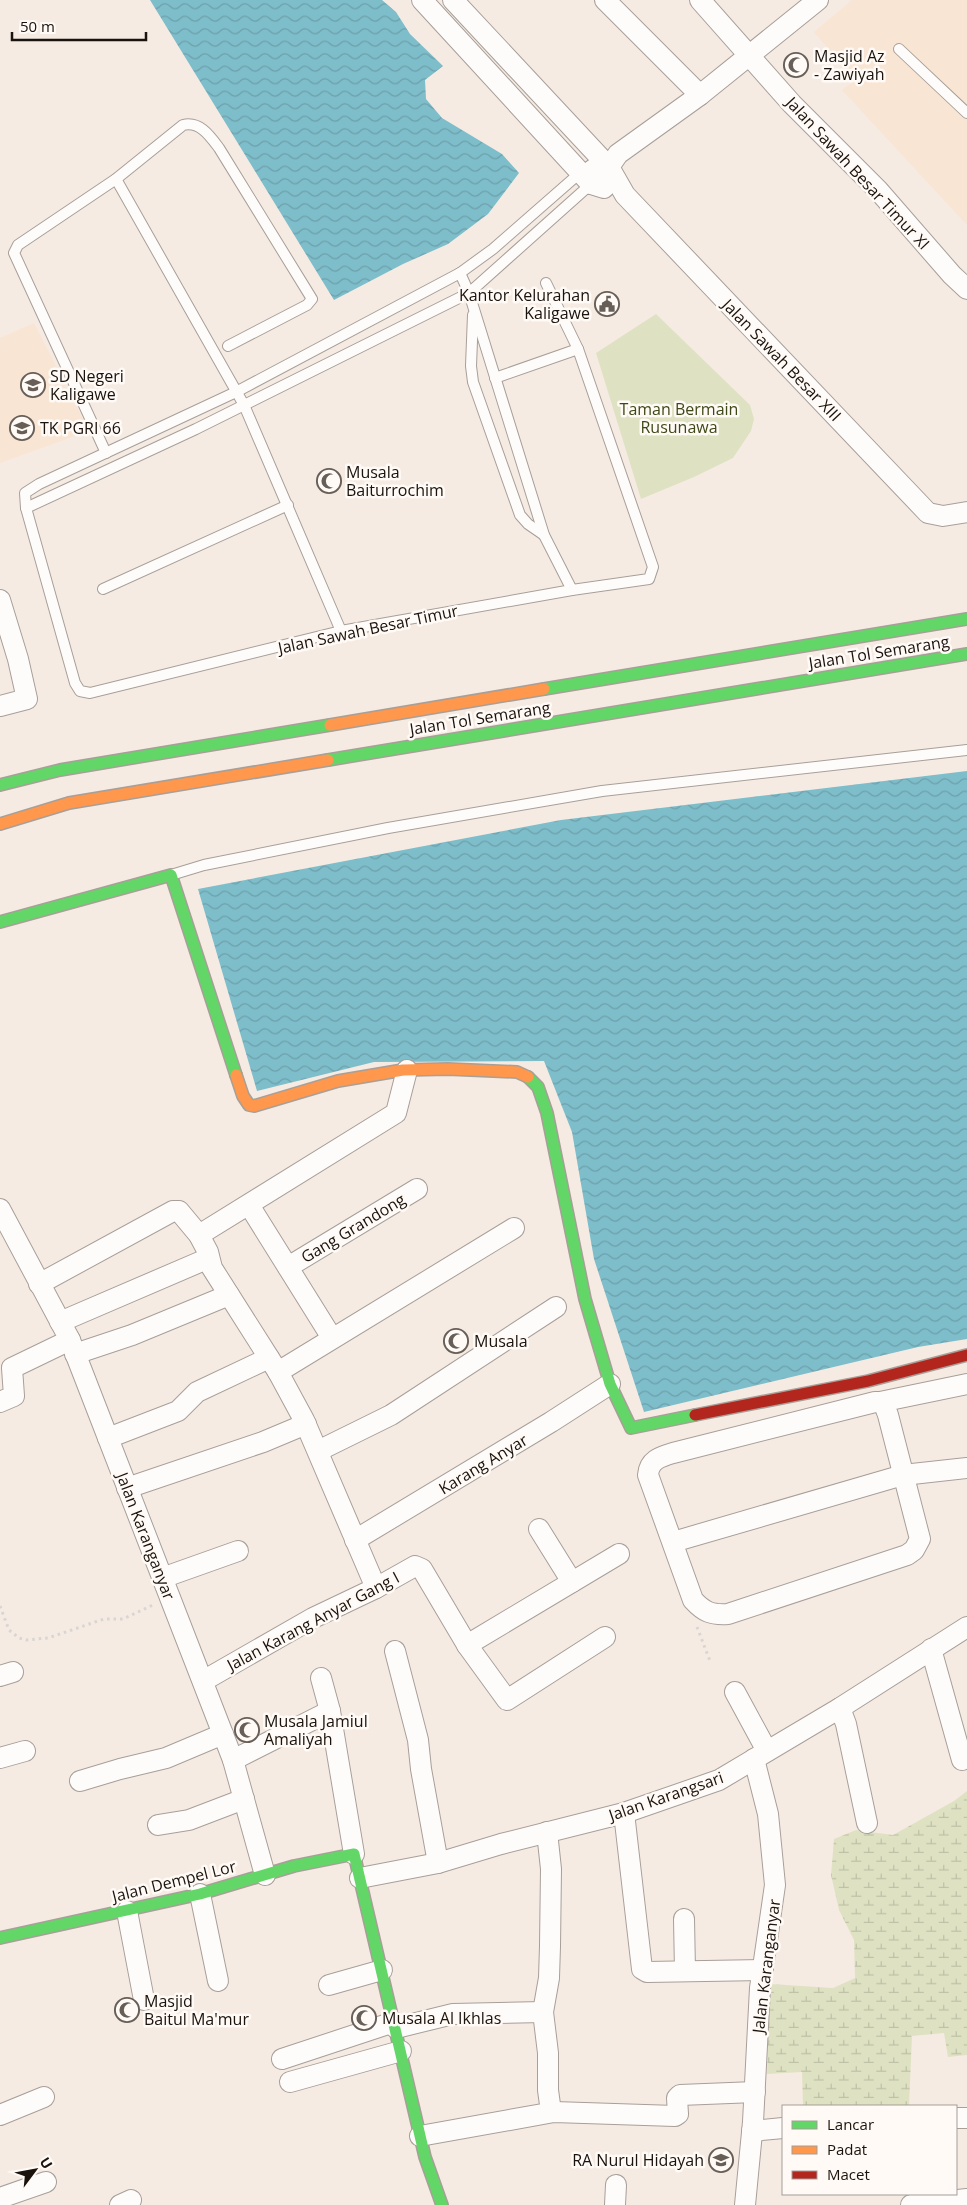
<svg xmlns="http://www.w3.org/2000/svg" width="967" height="2205" viewBox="0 0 967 2205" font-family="'Open Sans',sans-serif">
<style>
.built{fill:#f9e5d4}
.green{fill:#dee2c2}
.wetland{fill:url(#wetland-marsh)}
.water{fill:url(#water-waves)}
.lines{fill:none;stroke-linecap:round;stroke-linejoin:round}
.lane-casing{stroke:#a79f98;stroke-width:12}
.street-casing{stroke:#a79f98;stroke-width:22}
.fast-casing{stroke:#a79f98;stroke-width:14}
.slow-casing{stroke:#a79f98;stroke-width:14}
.jam-casing{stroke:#a79f98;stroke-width:14}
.path{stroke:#d8d5d2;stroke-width:3;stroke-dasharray:2.5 4;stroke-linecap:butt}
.lane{stroke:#fefcfb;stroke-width:10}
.street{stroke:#fefcfb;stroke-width:20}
.fast{stroke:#63d668;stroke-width:11}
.slow{stroke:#ff974d;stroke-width:11}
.jam{stroke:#b3261e;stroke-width:11}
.labels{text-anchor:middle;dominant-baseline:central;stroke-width:5;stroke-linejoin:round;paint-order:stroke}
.poi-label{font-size:16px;fill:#1a120c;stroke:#fffaf6;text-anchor:start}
.street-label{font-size:16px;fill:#1a120c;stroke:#fffaf6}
.park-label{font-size:16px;fill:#3e4917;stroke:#fffaf6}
</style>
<defs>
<pattern id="wetland-marsh" width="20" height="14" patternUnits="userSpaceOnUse" patternTransform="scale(1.25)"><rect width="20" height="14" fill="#dee2c2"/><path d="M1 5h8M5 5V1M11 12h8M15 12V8" fill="none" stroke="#bec1a6"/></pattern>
<pattern id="water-waves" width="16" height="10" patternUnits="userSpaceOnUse" patternTransform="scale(1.25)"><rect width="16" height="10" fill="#7ebdca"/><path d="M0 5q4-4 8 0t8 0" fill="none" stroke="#6ca1ac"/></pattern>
</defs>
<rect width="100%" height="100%" fill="#f5ebe3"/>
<!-- built -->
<g class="built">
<path d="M852,0h115v225l-125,-135 13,-10 -41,-48z"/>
<path d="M34,323l55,108 -89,32v-125z"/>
</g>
<!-- green -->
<path class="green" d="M656,314l94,91 4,14 -3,12 -18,27 -39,19 -53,22 -45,-146z"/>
<!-- wetland -->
<path class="wetland" d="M967,1791v264l-19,2 -4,-24 -32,3 -3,70h-106l-1,-34 -35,2 3,-90 63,4 22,-10 -1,-38 -15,-30 -8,-35 3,-36 22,-9 37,5 61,-34z"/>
<!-- water -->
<g class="water">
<path d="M150,0h232l14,12 14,22 33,32 -18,14 1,19 16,19 60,36 17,19 -31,41 -40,30 -45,20 -69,36z"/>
<path d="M967,771v568l-49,8 -274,65 -50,-153 -22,-127 -28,-71 -170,1 -117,29 -59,-202 363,-69z"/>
</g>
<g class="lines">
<defs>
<g id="lane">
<path d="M899,49l68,64"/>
<path d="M116,179l128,226 97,226"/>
<path d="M460,273l9,20 75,242 28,55"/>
<path d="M546,283l32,66 75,218 -4,12 -77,11 -231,41 -251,62 -10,-2 -5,-8 -49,-175 -1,-15 14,-9 197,-92 224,-119 33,-24 88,-77 21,-15"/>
<path d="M473,315l-2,51 2,16 47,133 8,9 16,11"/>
<path d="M495,378l83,-29"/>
<path d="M106,453l-92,-200 4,-8 98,-66 67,-54c17,-4 27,11 36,23l93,151 -5,6 -79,41"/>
<path d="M26,508l170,-79 273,-136 122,-109"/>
<path d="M103,589l185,-84"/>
<path d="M171,875l33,-10 184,-37 214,-37 365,-41"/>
</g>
<g id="street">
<path d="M422,0l169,184 13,4"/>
<path d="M453,0l156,167 16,28 303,318 15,3 24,-4"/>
<path d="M605,0l95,95"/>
<path d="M700,0l92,104 86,86 74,85 15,14"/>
<path d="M591,184l18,-17 9,-13 82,-59 118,-95"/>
<path d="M0,600l18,59 9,40 -27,7"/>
<path d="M249,1205l83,133"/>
<path d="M0,1209l70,131 163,420 32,115"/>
<path d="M199,1235l197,-122 11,-43"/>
<path d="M288,1267l129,-78"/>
<path d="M39,1284l134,-73h6l20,24 9,17 4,16 66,104 26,48 72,168"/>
<path d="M60,1322l149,-64"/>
<path d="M75,1354l57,-19 97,-40"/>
<path d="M278,1372l236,-144"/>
<path d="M0,1402l14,-6 -2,-28 58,-28"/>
<path d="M875,1402h5l5,5 3,8 32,124 -6,11 -7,5 -179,59c-17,1 -24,-2 -35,-14l-45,-125c1,-15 12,-18 25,-22z"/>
<path d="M880,1402l87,-18"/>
<path d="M108,1438l70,-27 19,-19 72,-34"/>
<path d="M318,1451l73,-36 165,-108"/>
<path d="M127,1488l136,-46 43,-18"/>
<path d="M539,1529l33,53"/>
<path d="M355,1540l196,-118 59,-38"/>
<path d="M673,1542l230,-67 64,-7"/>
<path d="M162,1578l76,-27"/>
<path d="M467,1645l152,-91"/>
<path d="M931,1649l31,111"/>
<path d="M395,1651l23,89 3,29 17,94"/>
<path d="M0,1676l13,-4"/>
<path d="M321,1678l9,33 24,143"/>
<path d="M203,1681l110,-63 63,-30 39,-22 7,3 45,76 40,55 98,-63"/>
<path d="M735,1692l32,59"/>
<path d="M840,1708l6,16 21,99"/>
<path d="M0,1758l25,-7"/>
<path d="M233,1760l97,-49"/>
<path d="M80,1781l40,-12 46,-11 57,-24"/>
<path d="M624,1813l18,156 5,3 116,-2"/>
<path d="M158,1825l31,-5 55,-21"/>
<path d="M547,1832l4,37 -1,77 -1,32 -6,34 5,41v37l3,22"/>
<path d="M360,1878l78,-15 63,-19 123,-31 95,-33 121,-72 127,-81"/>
<path d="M200,1894l18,87"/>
<path d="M127,1911l17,89"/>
<path d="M684,1919l1,52"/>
<path d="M329,1985l53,-15"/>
<path d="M396,2028l57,-14 90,-2"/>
<path d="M282,2059l112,-37"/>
<path d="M290,2082l111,-31"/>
<path d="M0,2115l44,-18"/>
<path d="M956,2118h11"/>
<path d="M752,2131l31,-3"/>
<path d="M420,2136l134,-24 121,4 3,-2 -1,-16 3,-3 75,-3"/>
<path d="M0,2198l46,-16"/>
<path d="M120,2205l11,-5"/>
<path d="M615,2205l1,-20"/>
<path d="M745,2205l8,-83 7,-134 15,-103 -7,-71 -14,-55"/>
<path d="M911,2205l56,-6"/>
</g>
<g id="fast">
<path d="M544,689l423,-70"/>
<path d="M328,760l639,-106"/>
<path d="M0,785l60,-15 270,-45"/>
<path d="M0,922l171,-47 65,200"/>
<path d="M528,1077l10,10 9,26 38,186 25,85 21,44 64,-13"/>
<path d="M0,1938l200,-44 94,-28 60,-12 71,303 17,48"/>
</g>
<g id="slow">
<path d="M330,725l214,-36"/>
<path d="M0,824l69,-21 259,-43"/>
<path d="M236,1075l7,21 6,9 5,1 84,-25 65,-11 45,-1 69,3 11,5"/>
</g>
<path id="jam" d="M695,1415l173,-34 99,-26"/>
</defs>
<!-- lane casing -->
<use href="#lane" class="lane-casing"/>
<!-- street casing -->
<use href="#street" class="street-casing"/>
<!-- fast casing -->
<use href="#fast" class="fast-casing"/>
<!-- slow casing -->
<use href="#slow" class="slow-casing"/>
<!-- jam casing -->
<use href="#jam" class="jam-casing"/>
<!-- path -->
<g class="path">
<path d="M0,1606l9,24 10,8 7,2 22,-2 56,-19h19l30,-14"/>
<path d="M697,1627l13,34"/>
</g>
<!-- lane -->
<use href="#lane" class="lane"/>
<!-- street -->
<use href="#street" class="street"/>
<!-- fast -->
<use href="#fast" class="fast"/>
<!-- slow -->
<use href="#slow" class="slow"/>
<!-- jam -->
<use href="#jam" class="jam"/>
</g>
<!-- icons -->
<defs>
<symbol id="mosque-ring" viewBox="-11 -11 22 22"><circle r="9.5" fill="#fffaf6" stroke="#675e57" stroke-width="1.5"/><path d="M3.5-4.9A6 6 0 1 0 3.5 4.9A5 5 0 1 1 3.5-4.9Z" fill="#675e57"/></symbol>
<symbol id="civic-ring" viewBox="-11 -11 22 22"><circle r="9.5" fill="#fffaf6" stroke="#675e57" stroke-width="1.5"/><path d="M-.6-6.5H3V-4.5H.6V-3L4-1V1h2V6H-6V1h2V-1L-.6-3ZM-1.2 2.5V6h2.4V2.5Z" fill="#675e57"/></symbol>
<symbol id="school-ring" viewBox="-11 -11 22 22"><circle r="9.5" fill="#fffaf6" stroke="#675e57" stroke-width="1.5"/><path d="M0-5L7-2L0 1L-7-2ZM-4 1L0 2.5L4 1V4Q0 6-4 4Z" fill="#675e57"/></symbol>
</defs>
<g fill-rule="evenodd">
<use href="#mosque-ring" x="782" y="51" width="28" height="28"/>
<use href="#civic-ring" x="593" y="290" width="28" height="28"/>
<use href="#school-ring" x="19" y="371" width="28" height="28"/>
<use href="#school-ring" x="8" y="414" width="28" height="28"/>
<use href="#mosque-ring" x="315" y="467" width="28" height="28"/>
<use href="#mosque-ring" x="442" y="1327" width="28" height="28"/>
<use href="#mosque-ring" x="233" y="1716" width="28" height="28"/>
<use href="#mosque-ring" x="113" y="1996" width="28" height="28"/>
<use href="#mosque-ring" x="350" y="2004" width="28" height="28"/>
<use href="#school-ring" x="707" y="2146" width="28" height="28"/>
</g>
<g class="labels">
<!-- poi labels -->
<g class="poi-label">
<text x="814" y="56">Masjid Az<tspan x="814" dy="18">- Zawiyah</tspan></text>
<text x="590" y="295" text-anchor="end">Kantor Kelurahan<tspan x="590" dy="18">Kaligawe</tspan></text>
<text x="50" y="376">SD Negeri<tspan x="50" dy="18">Kaligawe</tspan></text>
<text x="40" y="428">TK PGRI 66</text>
<text x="346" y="472">Musala<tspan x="346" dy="18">Baiturrochim</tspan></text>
<text x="474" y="1341">Musala</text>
<text x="264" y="1721">Musala Jamiul<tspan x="264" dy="18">Amaliyah</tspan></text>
<text x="144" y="2001">Masjid<tspan x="144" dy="18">Baitul Ma'mur</tspan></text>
<text x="382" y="2018">Musala Al Ikhlas</text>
<text x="704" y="2160" text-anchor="end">RA Nurul Hidayah</text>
</g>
<!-- street labels -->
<g class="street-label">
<text transform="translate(858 173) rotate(47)">Jalan Sawah Besar Timur XI</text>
<text transform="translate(782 360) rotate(46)">Jalan Sawah Besar XIII</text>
<text transform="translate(368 629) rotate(-12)">Jalan Sawah Besar Timur</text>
<text transform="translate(879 652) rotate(-9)">Jalan Tol Semarang</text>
<text transform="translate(480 718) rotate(-9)">Jalan Tol Semarang</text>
<text transform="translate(353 1228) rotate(-31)">Gang Grandong</text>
<text transform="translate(483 1464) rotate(-31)">Karang Anyar</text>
<text transform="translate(146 1536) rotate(69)">Jalan Karanganyar</text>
<text transform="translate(313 1621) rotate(-28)">Jalan Karang Anyar Gang I</text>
<text transform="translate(666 1796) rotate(-19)">Jalan Karangsari</text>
<text transform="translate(174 1881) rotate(-14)">Jalan Dempel Lor</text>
<text transform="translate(766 1966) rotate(-83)">Jalan Karanganyar</text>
</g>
<!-- park labels -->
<g class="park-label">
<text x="679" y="409">Taman Bermain<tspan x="679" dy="18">Rusunawa</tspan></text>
</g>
</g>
<!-- legend -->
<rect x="782" y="2105" width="175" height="90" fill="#fffaf6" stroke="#a39d98"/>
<rect x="792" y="2121" width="25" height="8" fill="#63d668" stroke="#a39d98"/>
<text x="827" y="2130" font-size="15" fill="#1a120c">Lancar</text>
<rect x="792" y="2146" width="25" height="8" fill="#ff974d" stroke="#a39d98"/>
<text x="827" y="2155" font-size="15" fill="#1a120c">Padat</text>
<rect x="792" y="2171" width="25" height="8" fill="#b3261e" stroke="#a39d98"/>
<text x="827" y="2180" font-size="15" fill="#1a120c">Macet</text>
<!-- north arrow -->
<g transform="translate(35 2170) rotate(58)" stroke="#fffaf6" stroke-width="4" paint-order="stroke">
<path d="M0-4L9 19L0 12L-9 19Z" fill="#1a120c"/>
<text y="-8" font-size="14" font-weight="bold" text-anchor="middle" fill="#1a120c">U</text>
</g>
<!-- scale -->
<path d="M12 32v8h134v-8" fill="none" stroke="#1a120c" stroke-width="2.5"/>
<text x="20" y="32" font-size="15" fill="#1a120c" stroke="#fffaf6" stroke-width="4" paint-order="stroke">50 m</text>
</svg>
